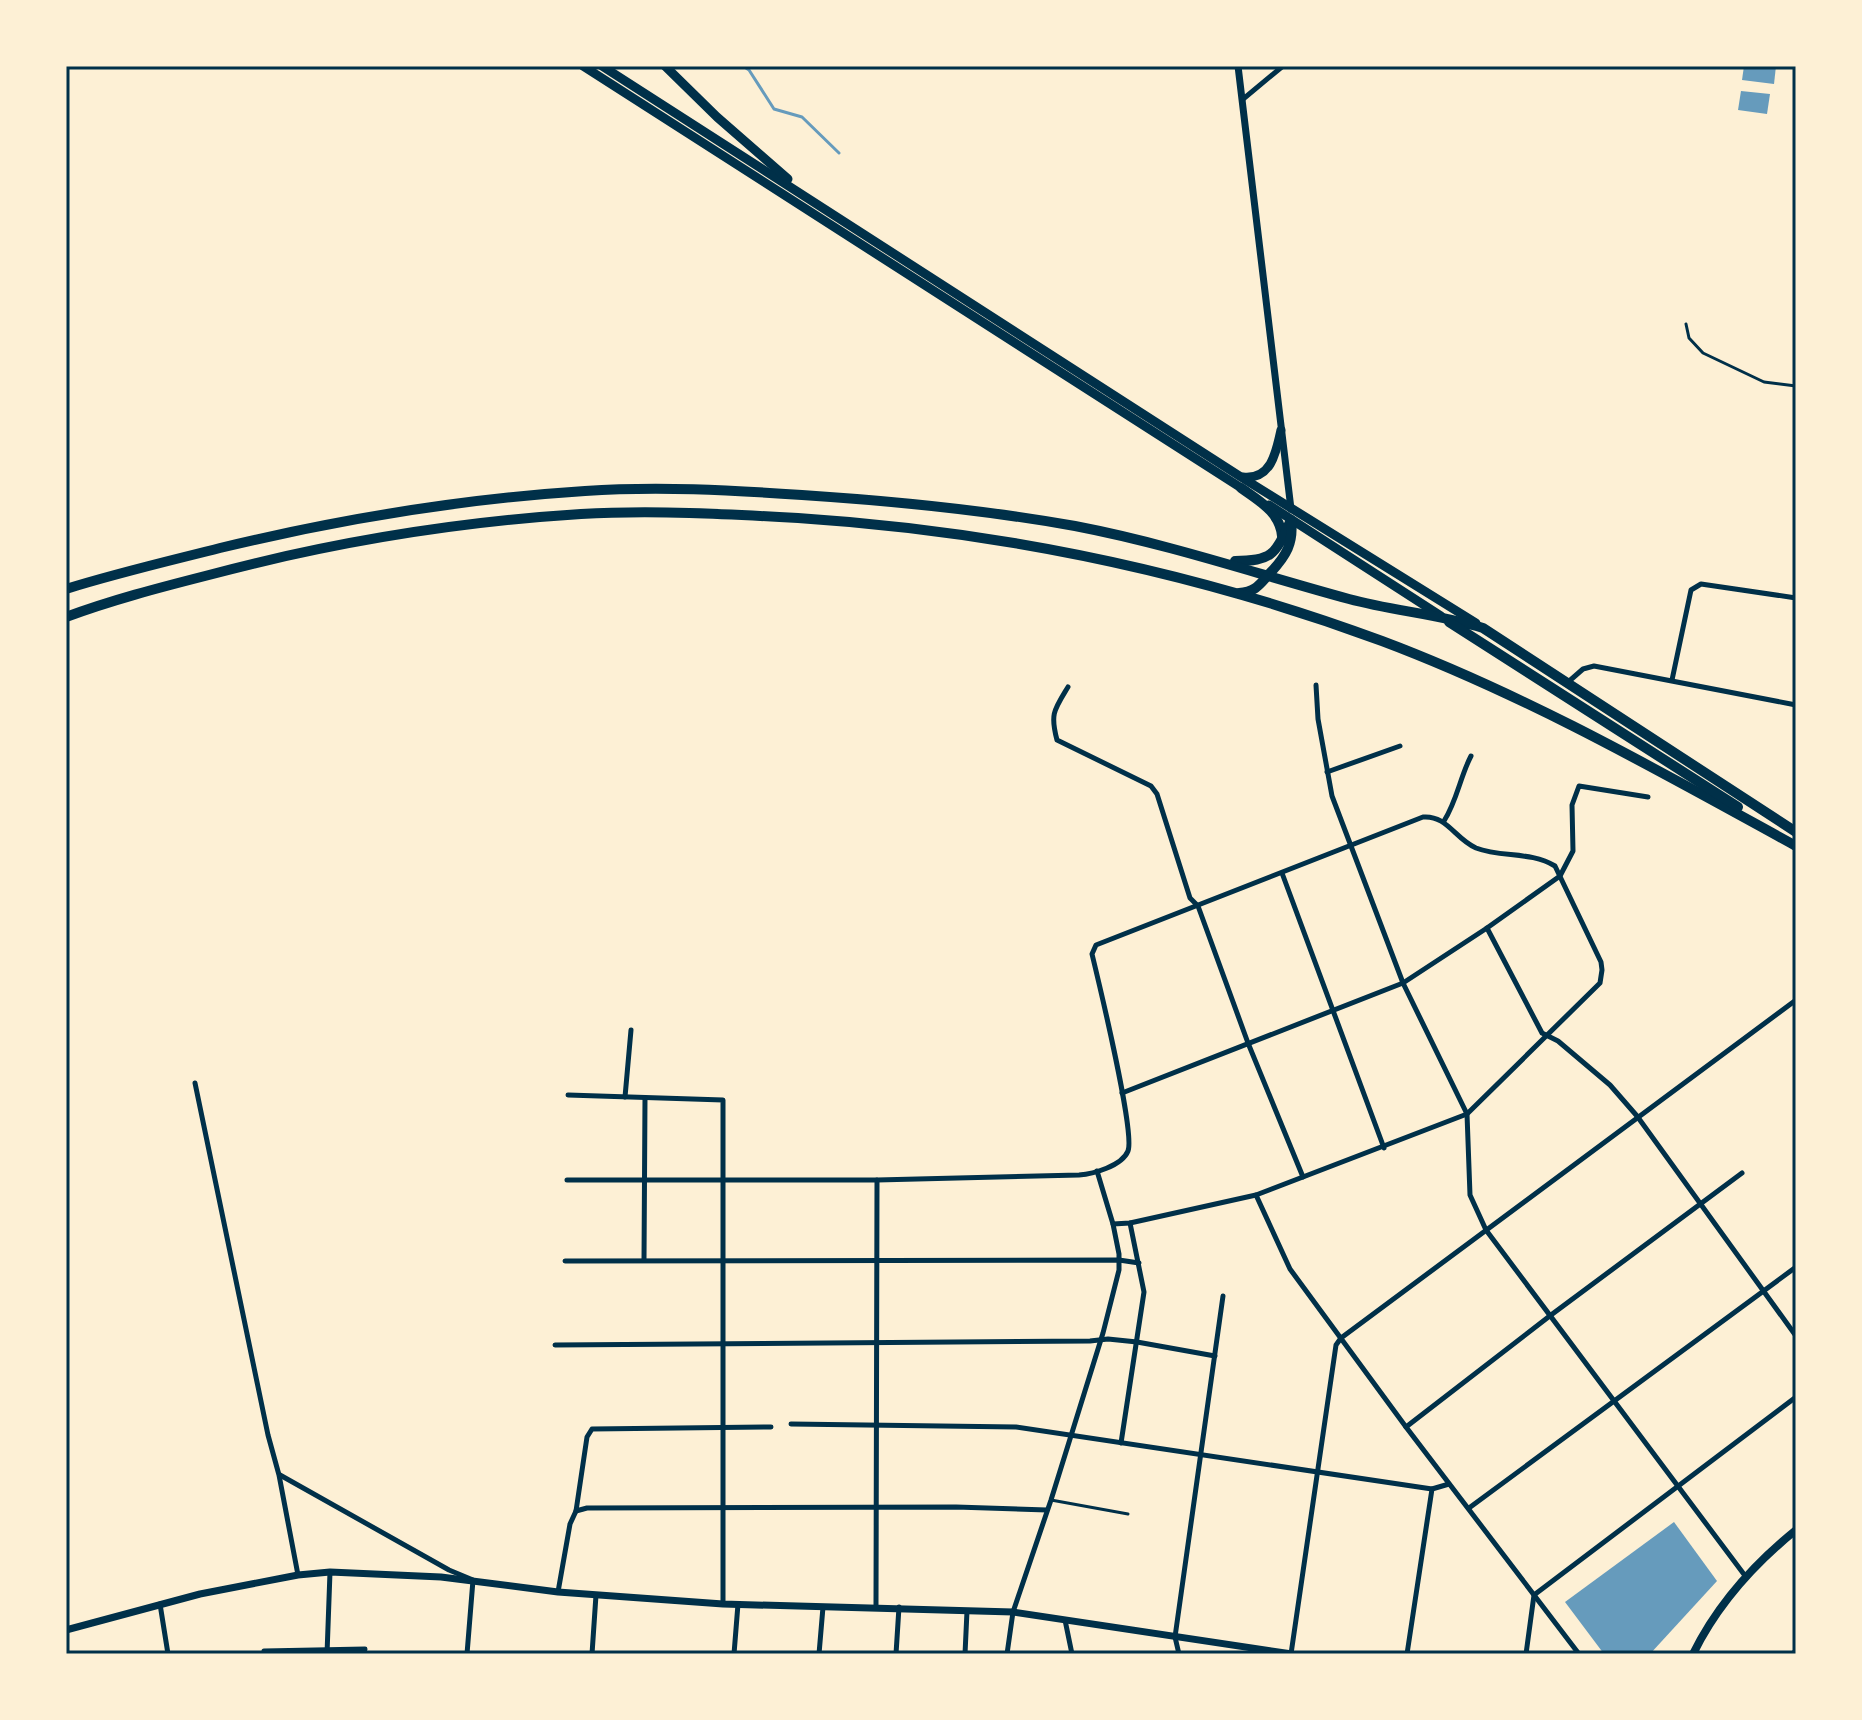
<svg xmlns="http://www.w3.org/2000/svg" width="1862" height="1720" viewBox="0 0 1862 1720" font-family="'Source Sans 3',sans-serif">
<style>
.water{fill:#669bbc}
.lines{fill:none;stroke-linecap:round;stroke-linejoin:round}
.stream{stroke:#669bbc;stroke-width:3}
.service{stroke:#003049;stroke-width:3}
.minor{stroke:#003049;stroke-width:5}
.tertiary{stroke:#003049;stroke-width:7}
.secondary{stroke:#003049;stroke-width:7}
.primary{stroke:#003049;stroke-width:8}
.trunk{stroke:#003049;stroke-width:9}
.motorway{stroke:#003049;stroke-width:10}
.neatline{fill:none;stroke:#003049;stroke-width:3}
</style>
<rect width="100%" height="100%" fill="#fdf0d5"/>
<!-- water -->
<g class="water">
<path d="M1744,66h32l-2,18 -32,-4z"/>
<path d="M1741,91l29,3 -3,20 -29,-4z"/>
<path d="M1674,1522l43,59 -67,73h-46l-39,-52z"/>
</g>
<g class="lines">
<!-- stream -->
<path class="stream" d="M743,66l6,4 25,39 28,8 37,36"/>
<!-- service -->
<g class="service">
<path d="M1686,324l3,14 14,15 61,29 32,4"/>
<path d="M1051,1500l77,14"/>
</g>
<!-- minor -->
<g class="minor">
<path d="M1242,100l41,-34"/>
<path d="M1672,680l19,-90 10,-6 95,14"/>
<path d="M1567,683l16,-14 11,-3 202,39"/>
<path d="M1316,685l2,34 14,77 71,187 64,131 3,81 16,35 260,347"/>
<path d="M1068,687c-14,23 -18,27 -11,53l94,46 6,8 33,104 8,8 50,137 55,134"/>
<path d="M1327,772l73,-26"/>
<path d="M1444,821c13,-20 16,-44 27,-65"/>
<path d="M1282,873l102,275"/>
<path d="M1487,928l55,105 16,8 52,44 27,31 159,220"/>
<path d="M195,1083l73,352 11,40 19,100"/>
<path d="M1122,1093l281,-110 84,-55 73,-52 13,-25 -1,-46 7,-19 69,11"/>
<path d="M568,1095l155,5v504"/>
<path d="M625,1097l6,-67"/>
<path d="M567,1180h310l202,-5c14,-1 43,-9 49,-24 7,-18 -29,-168 -36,-197l4,-9 327,-128c24,-2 32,22 53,31 26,10 54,3 79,18l46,96 1,8 -2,13 -133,131 -211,81 -126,28 -17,1"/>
<path d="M1256,1195l34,74 116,158 173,227"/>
<path d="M644,1260l1,-162"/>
<path d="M565,1261l554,-1 20,3"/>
<path d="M555,1345l535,-4 18,-2 29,3 78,14"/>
<path d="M791,1424l225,3 416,62"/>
<path d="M1406,1427l145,-112 191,-142"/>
<path d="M1121,1443l23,-151 -14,-69"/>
<path d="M280,1475l169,95 24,10 -6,74h5"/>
<path d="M1469,1508l327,-241"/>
<path d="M576,1511l11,-3 369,-1 91,3"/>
<path d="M558,1592l12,-68 6,-13 11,-74 5,-8 179,-2"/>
<path d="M160,1604l8,50"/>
<path d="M876,1606l1,-426"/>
<path d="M1065,1620l7,34"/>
<path d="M264,1651l101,-2"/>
<path d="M327,1654l3,-82"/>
<path d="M592,1654l4,-59"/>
<path d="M734,1654l4,-50"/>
<path d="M819,1654l4,-47"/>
<path d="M896,1654l3,-47"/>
<path d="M965,1654l2,-43"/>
<path d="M1007,1654l6,-42 38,-112 52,-167 16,-63v-16l-6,-30 -16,-53"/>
<path d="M1179,1654l-4,-17 48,-341"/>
<path d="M1291,1654l45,-309 5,-7 455,-338"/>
<path d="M1407,1654l25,-165 17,-5"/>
<path d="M1526,1654l8,-59 262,-198"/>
<path d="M1793,1654l3,-4"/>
</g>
<!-- tertiary -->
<path class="tertiary" d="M1238,66l53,443"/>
<!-- secondary -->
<path class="secondary" d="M66,1630l134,-36 98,-19 32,-3 111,5 117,15 165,12 290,8 279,42"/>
<!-- primary -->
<path class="primary" d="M1693,1654c24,-49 61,-90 103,-124"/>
<!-- trunk -->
<g class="trunk">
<path d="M583,66l663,425"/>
<path d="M602,66l639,411 235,146"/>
<path d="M665,66l52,51 71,62"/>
<path d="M1243,477c28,3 33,-24 38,-47"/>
<path d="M1269,505l172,111"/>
</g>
<!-- motorway -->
<g class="motorway">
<path d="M1241,488c18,13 39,24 41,48"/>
<path d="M1235,561c38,0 40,-7 55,-39"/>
<path d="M66,589c51,-16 103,-28 154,-41 120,-29 241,-49 365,-57 72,-5 145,-1 217,4 92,6 183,15 273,31 94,18 182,48 274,73 44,12 90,15 134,29l313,204"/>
<path d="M1239,593c17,-1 21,-9 32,-21 15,-16 23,-29 20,-52"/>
<path d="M66,617c46,-17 92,-29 139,-41 123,-33 249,-54 376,-62 72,-4 145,0 217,4 200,13 395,53 584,123 144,54 279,131 414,205"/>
<path d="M1449,622l289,185"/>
</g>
</g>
<!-- border -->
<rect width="1862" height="1720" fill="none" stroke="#fdf0d5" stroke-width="136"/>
<rect x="68" y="68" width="1726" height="1584" class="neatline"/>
</svg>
